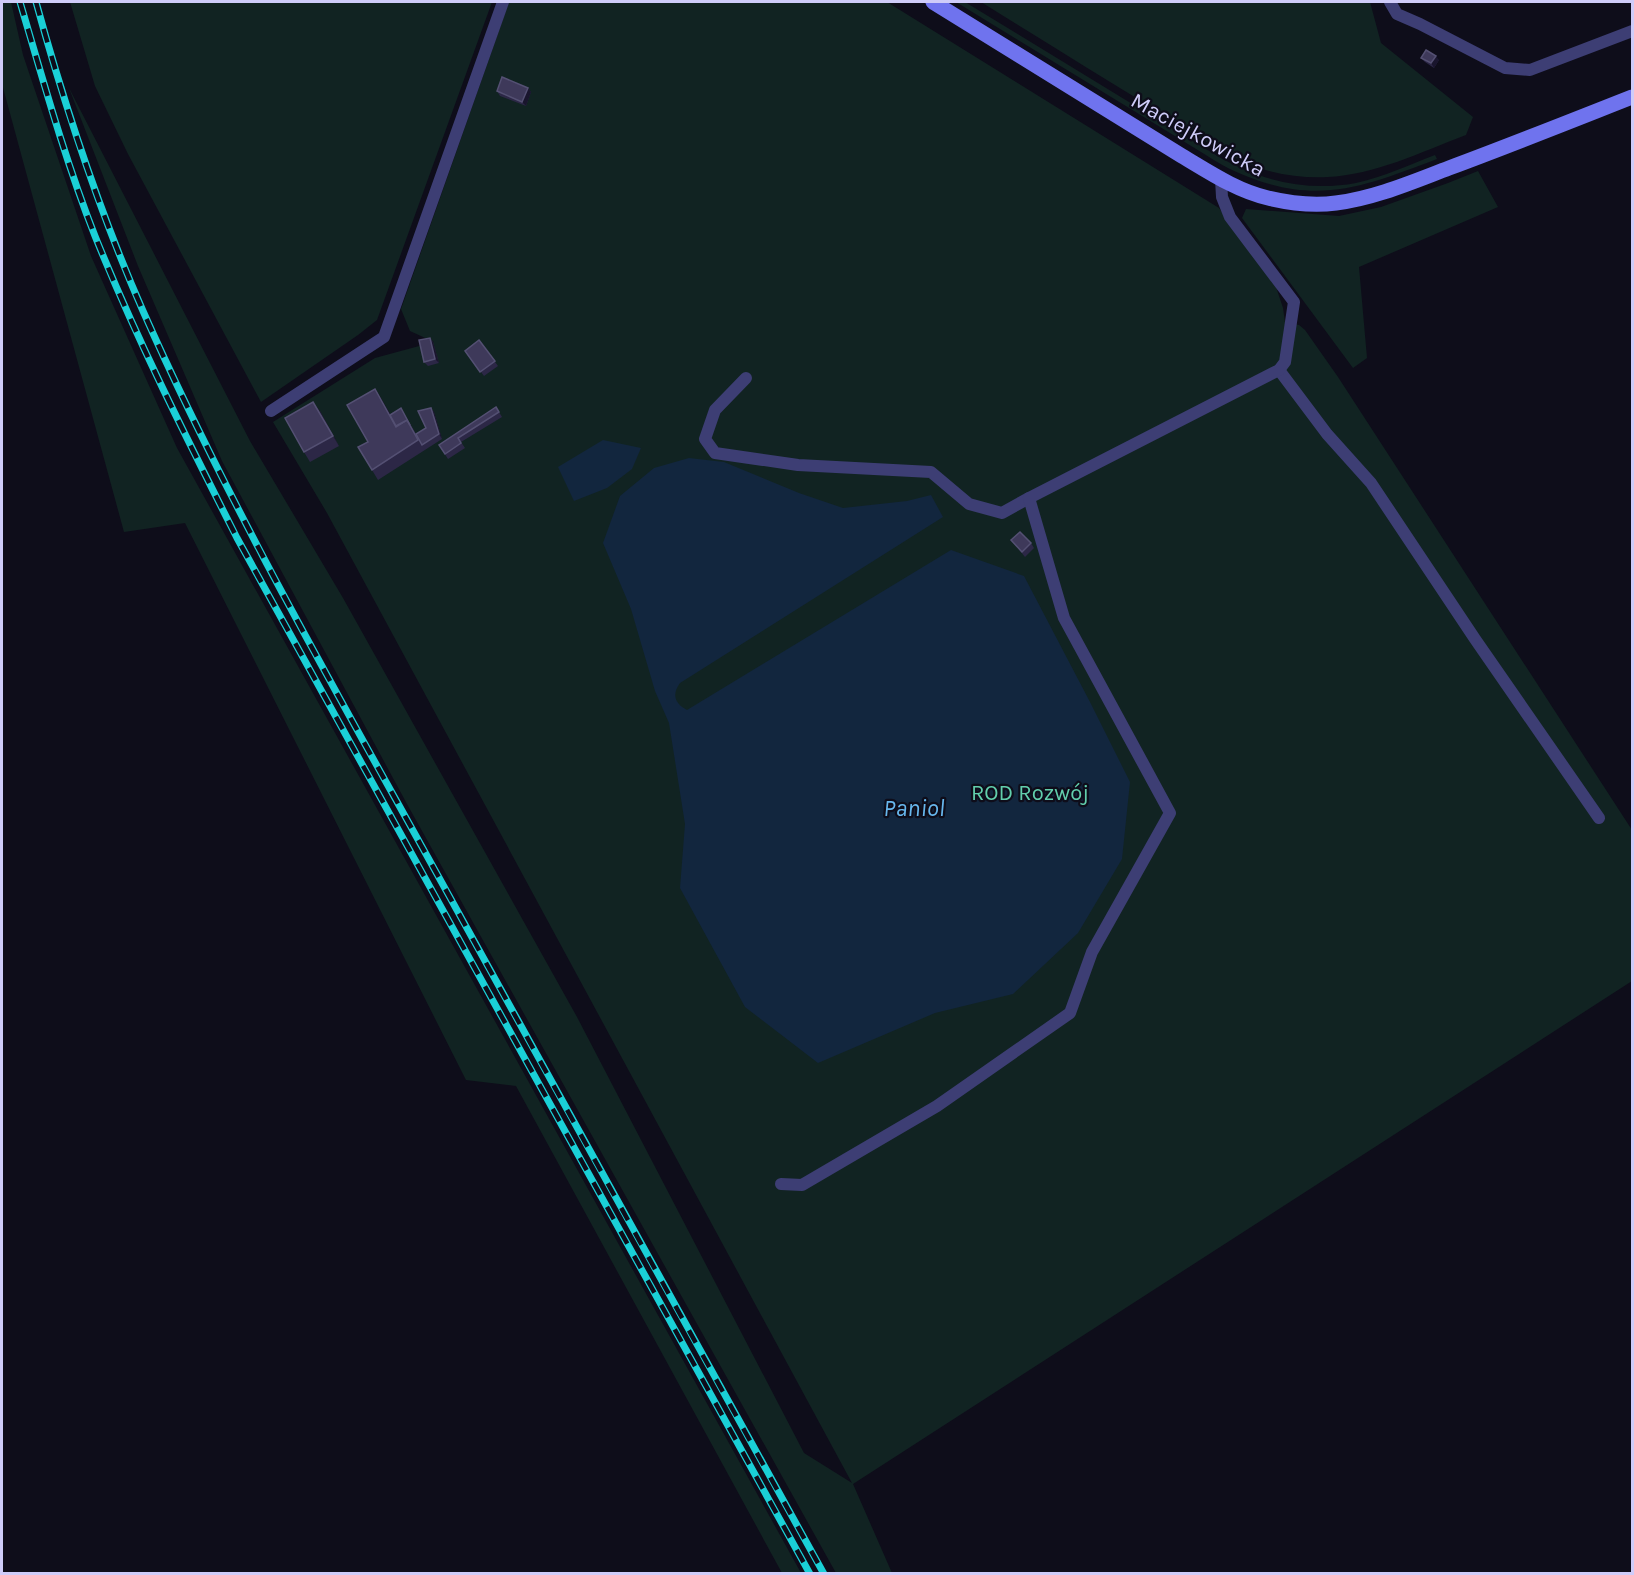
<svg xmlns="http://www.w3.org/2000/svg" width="1634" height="1575" viewBox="0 0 1634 1575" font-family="Karla,sans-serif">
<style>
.green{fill:#112322}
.water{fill:#12263e}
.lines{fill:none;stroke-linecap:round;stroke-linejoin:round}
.lane{stroke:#3d3e74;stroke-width:12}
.secondary{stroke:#6f73ee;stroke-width:15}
.rail-casing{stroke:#1ad0d7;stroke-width:7}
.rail{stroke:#0e0d1a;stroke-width:4.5;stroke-dasharray:14;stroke-linecap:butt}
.wall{fill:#2c2746}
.shaded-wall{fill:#19152d}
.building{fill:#3e395a;stroke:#545073;stroke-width:1.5}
.labels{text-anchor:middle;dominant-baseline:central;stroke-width:4.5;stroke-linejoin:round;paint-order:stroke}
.street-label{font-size:22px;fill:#cfccf9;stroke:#0e0d1a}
.park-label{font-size:22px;fill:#62cfad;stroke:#0e0d1a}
.water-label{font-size:24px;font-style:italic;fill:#67b7ed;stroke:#0e0d1a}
</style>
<rect width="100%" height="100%" fill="#0e0d1a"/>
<!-- green -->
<g class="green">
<path d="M2,2h9l12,53 68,201 86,192 624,1125h-19l-266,-487 -50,-6 -281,-557 -61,9 -122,-448z"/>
<path d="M70,2h422l-115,318 -19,15 -97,67 -133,-248 -33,-68z"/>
<path d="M509,2h378l332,206 57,79 7,21 2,14 14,3 6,5 33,47 294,453v151l-779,503 39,89h-56l-429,-769 -185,-343 -84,-195 -69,-178 181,353 93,157 234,419 227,436 48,30 -525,-970 -54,-91 102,-64 59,-16 -24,-11 -9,-22z"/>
<path d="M956,2h9l254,155c42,24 89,35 137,26 27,-6 53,-18 79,-28l2,4c-69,26 -117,47 -191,17 -16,-6 -31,-15 -45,-24z"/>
<path d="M981,2h389l11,41 92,74 -7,18c-45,17 -91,40 -139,42 -23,1 -46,-2 -68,-9 -34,-12 -72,-39 -103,-58 -59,-36 -117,-72 -175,-108z"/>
<path d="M1478,171l20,36 -139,60 8,91 -14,10 -111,-150 4,-9 93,7 42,-9 67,-24z"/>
</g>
<!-- water -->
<g class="water">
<path d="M603,440l38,8 -9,21 -25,19 -33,13 -16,-34z"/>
<path d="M689,458l35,4 75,31 44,15 64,-7 24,-6 12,22 -263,166c-8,11 -6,20 7,27l264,-160 73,26 66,126 40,80 -8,77 -44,74 -65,61 -78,19 -117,50 -73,-56 -65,-119 5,-64 -16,-101 -14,-32 -24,-82 -28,-66 17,-47 34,-28z"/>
</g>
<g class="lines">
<!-- lane -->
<g class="lane">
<path d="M1390,2l7,12 23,10 85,44 25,2 102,-39"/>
<path d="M1279,370l48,64 44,49 104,156 124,179"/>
<path d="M746,378l-31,32 -10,29 10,14 83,12 133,7 38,32 33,9 27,-15"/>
<path d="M271,411l113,-74 119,-335"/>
<path d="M781,1184l21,1 135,-79 133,-93 22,-61 78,-139 -106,-195 -35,-120 250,-128 6,-8 9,-60 -64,-85 -8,-20 -1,-18"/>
</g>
<!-- secondary -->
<path class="secondary" d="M933,2l249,154c27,16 55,35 86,42 21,5 46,8 68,5 39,-5 76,-21 113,-35 62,-23 122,-47 183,-71"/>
<defs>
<g id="rail">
<path d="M20,2c23,78 45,158 75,234 42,104 92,203 142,302l573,1036"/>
<path d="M36,2c29,105 63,209 107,309 81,183 181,359 278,534 134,243 268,486 403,729"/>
</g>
</defs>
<!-- rail casing -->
<use href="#rail" class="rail-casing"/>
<!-- rail -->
<use href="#rail" class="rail"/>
</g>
<!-- wall -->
<g class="wall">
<path d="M1421,58l18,2 -5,8 -9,-6z"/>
<path d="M528,88l3,4 -5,14 -26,-10 -3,-5z"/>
<path d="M430,338l3,4 6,21 -11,3 -4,-4z"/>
<path d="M479,340l19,26 -14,10 -19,-25z"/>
<path d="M375,389l15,25 11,-6 15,26 10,-6 5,-20 3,4 8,27 -64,41 -6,-10 -4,-28z"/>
<path d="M496,407l6,10 -41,25 4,6 -17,11 -9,-14z"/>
<path d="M320,411l19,35 -29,16 -6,-10z"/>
<path d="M1011,540l20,3 3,5 -9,9z"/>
</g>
<!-- shaded-wall -->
<g class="shaded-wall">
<path d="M1436,56l3,4 -5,8 -3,-5z"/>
<path d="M528,88l3,4 -5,14 -4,-4z"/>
<path d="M430,338l3,4 6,21 -4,-4z"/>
<path d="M375,389l6,9 19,33h-1z"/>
<path d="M313,402l7,9 19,35 -6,-10z"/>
<path d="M431,408l3,4 8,27 -3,-5z"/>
</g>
<!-- building -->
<g class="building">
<path d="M1426,50l10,6 -5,7 -10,-5z"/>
<path d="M502,77l26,11 -6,14 -25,-11z"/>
<path d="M430,338l5,21 -11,3 -5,-22z"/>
<path d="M479,340l16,21 -15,11 -15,-21z"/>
<path d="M375,389l21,38 11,-7 11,20 -46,30 -14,-23 10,-5 -21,-37z"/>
<path d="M313,402l20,34 -29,16 -19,-34z"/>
<path d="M496,407l3,5 -41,26 3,5 -16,11 -6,-9z"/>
<path d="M401,408l9,17 -3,-5 -11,6 -6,-11z"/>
<path d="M431,408l8,26 -17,11 -6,-11 10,-6 -8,-17z"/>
<path d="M1020,532l11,11 -9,9 -11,-12z"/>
</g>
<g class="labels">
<!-- street labels -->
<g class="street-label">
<text transform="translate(1198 135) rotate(29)">Maciejkowicka</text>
</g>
<!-- park labels -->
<g class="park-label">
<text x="1030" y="793">ROD Rozwój</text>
</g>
<!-- water labels -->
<g class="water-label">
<text x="914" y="808">Paniol</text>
</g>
</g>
<!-- border -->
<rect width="1634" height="1575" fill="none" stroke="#cfccf9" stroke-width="6"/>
</svg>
